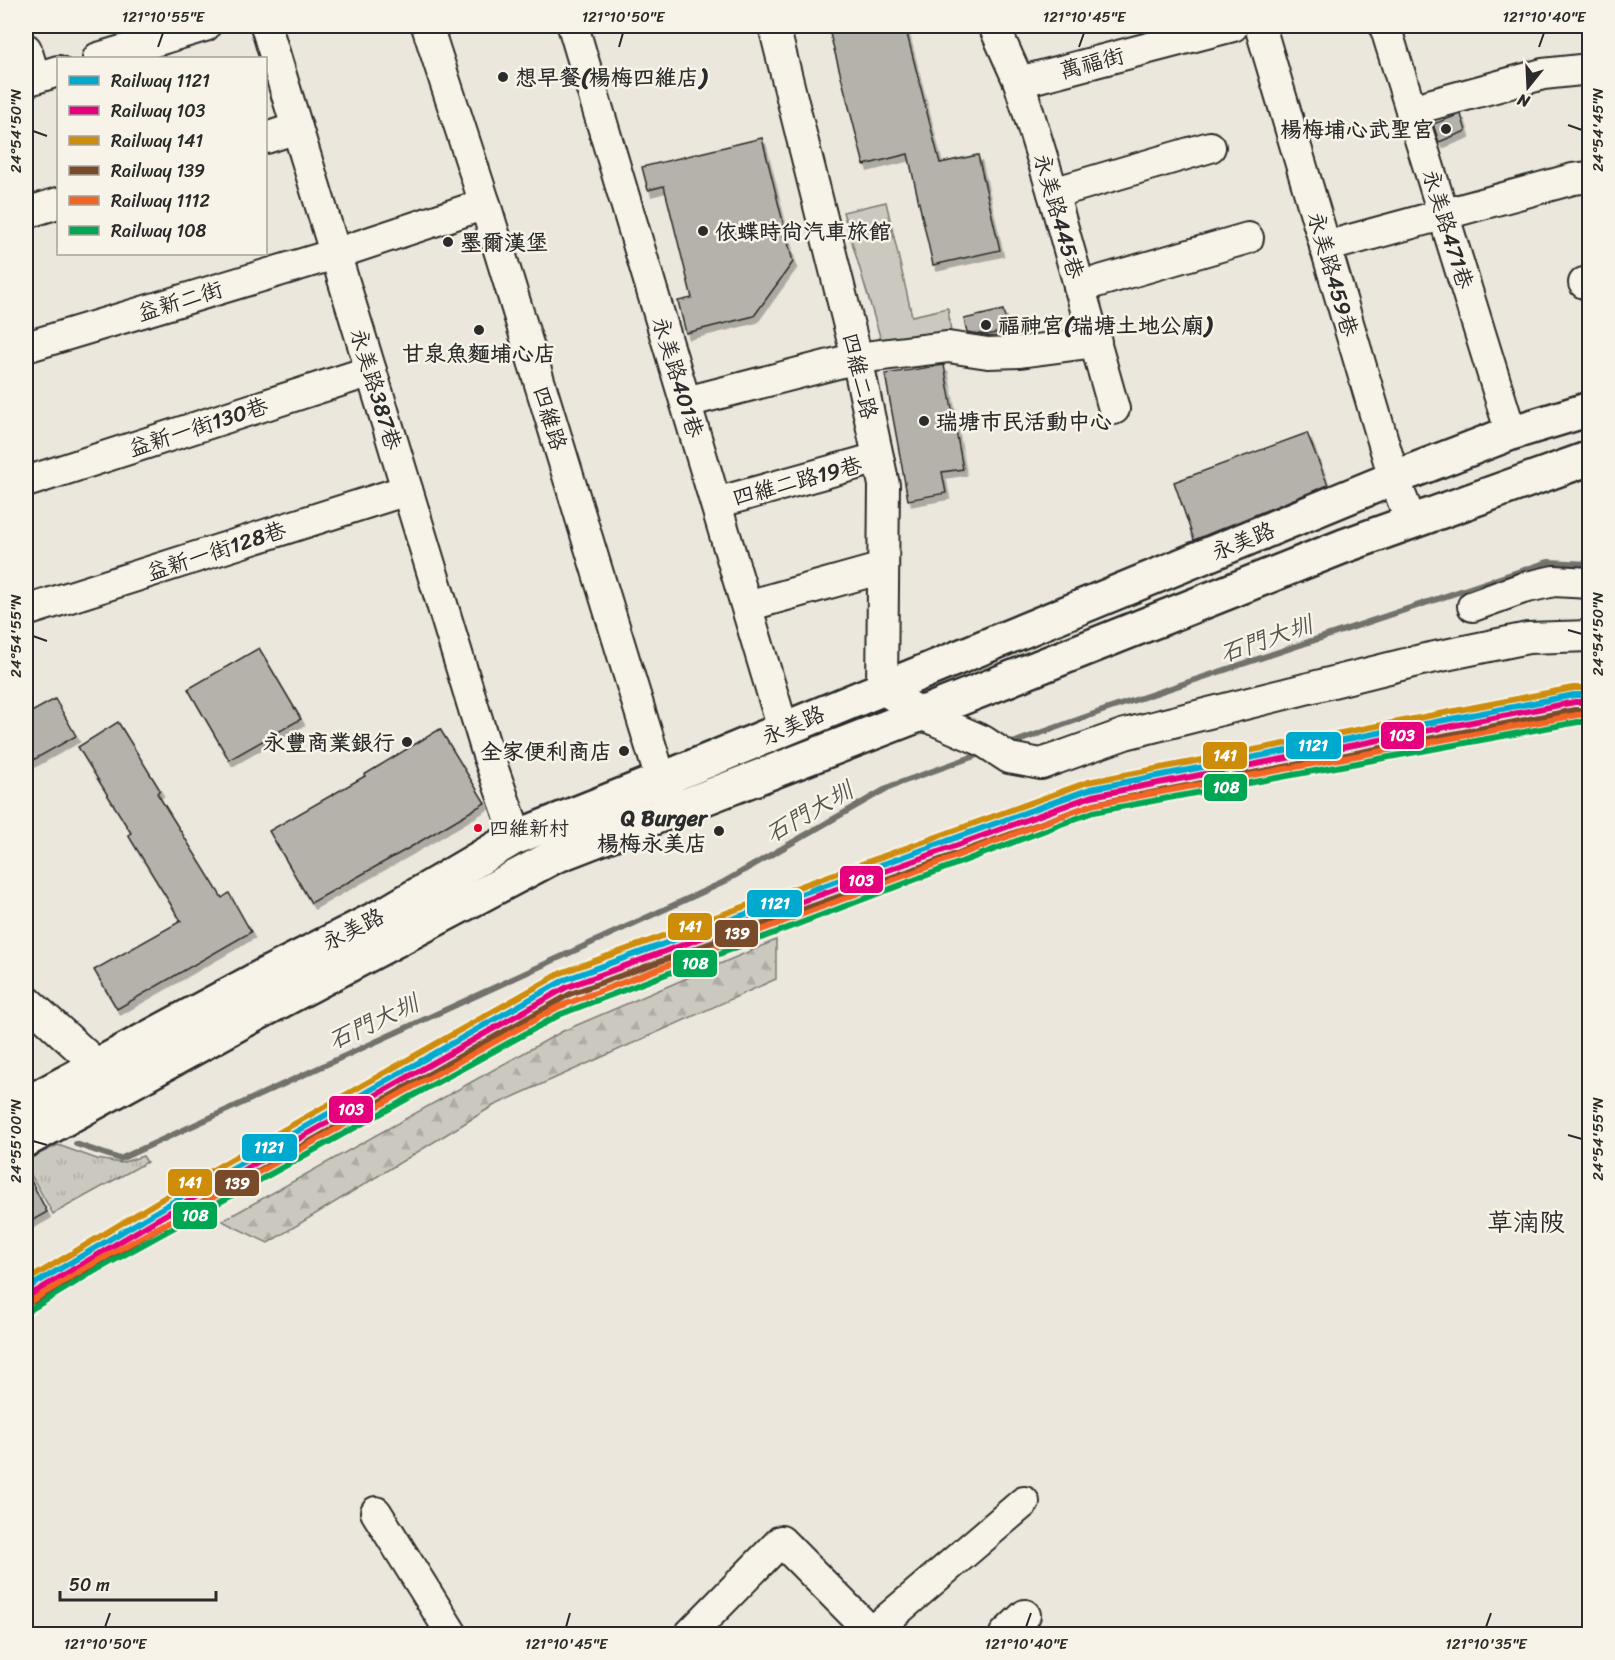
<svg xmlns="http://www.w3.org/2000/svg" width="1615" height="1660" viewBox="0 0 1615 1660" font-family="Sriracha,'LXGW WenKai TC',sans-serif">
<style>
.grass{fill:url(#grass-tufts);stroke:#7b7a75;stroke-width:1.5}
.forest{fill:url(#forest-firs);stroke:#7b7a75;stroke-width:1.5}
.park{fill:#cbc8bf;stroke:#7b7a75;stroke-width:1.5}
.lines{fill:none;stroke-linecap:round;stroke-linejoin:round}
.stream{stroke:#72716c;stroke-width:6}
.building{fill:#b5b2ab;stroke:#2b2b2b;stroke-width:1.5;filter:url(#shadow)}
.minor-casing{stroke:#2b2b2b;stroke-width:34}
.major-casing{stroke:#2b2b2b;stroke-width:38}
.minor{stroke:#f7f3e8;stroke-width:30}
.major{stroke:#f7f3e8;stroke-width:33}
.rail-1-casing{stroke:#f7f3e8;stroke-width:10}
.rail-2-casing{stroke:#f7f3e8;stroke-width:10}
.rail-3-casing{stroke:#f7f3e8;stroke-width:10}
.rail-4-casing{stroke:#f7f3e8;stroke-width:10}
.rail-5-casing{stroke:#f7f3e8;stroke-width:10}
.rail-6-casing{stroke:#f7f3e8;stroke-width:10}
.rail-1{stroke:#00a9ce;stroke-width:6}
.rail-2{stroke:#e5007d;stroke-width:6}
.rail-3{stroke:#ce8d09;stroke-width:6}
.rail-4{stroke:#7a4b2a;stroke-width:6}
.rail-5{stroke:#f26522;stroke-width:6}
.rail-6{stroke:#00a651;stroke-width:6}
.ticks{fill:none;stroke:#2b2b2b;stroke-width:2}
.poi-dot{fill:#2b2b2b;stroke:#f7f3e8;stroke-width:2}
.bus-dot{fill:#e4002b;stroke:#f7f3e8;stroke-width:2}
.labels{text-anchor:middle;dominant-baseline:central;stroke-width:5;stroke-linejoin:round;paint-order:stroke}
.bus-label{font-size:20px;fill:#2b2b2b;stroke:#f7f3e8;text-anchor:start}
.street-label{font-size:22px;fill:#2b2b2b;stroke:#f7f3e8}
.poi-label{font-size:22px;font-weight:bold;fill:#2b2b2b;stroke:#f7f3e8;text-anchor:start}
.water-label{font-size:24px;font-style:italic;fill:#555451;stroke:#f7f3e8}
.quarter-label{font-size:26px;fill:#2b2b2b;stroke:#f7f3e8}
.line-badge{stroke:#f7f3e8;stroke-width:2}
.badge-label{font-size:16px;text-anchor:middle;font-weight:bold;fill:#fff}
.neatline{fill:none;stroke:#2b2b2b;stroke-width:2}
.ticks-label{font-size:15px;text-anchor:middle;fill:#2b2b2b}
</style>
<defs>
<pattern id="grass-tufts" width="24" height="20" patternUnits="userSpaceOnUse" patternTransform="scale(1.5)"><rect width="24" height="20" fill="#cbc8bf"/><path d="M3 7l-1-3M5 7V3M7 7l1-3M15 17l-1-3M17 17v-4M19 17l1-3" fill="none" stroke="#aeaca4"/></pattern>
<pattern id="forest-firs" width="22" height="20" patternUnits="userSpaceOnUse" patternTransform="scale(1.5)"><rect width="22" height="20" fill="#cbc8bf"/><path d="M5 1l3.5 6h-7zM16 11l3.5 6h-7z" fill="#aeaca4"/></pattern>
<filter id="shadow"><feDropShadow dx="3.5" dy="6" stdDeviation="0" flood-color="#0004"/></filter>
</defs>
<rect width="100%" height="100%" fill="#ebe7dd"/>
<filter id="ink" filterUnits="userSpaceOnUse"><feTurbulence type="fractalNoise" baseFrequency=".0167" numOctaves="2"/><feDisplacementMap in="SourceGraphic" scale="12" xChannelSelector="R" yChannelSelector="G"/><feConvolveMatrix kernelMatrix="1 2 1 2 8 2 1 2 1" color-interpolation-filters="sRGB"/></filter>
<g filter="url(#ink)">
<!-- grass -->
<path class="grass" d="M58,1145l39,14 24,4 22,-7 4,6 -94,52 -27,-48v-6z"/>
<!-- forest -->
<path class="forest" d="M776,940v39l-283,127 -225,137 -46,-22 341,-190z"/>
<!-- park -->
<path class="park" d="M886,202l26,114 36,-8 3,25 -67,17 -41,-138z"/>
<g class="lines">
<!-- stream -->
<g class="stream">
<path d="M1007,745l98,-35 443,-148 42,2"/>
<path d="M76,1144l44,15 602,-276 169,-97 92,-33"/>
</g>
</g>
<!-- building -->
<g class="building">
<path d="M828,26h77l35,137 38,-8 22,95 -67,15 -25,-111 -44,11z"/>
<path d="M1461,114l5,17 -27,11 -6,-18z"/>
<path d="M762,138l31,124 -39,54 -68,17 -8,-32 14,-3 -28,-112 -16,4 -6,-23z"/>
<path d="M1003,310l5,20 -21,5 -20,-3 -3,-13z"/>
<path d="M944,365l19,104 -21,3 4,21 -38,7 -23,-126z"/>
<path d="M1307,433l21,52 -134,55 -20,-58z"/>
<path d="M259,648l42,71 -72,41 -41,-71z"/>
<path d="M55,699l21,37 -50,28v-49z"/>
<path d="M118,722l42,68 -3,3 65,105 7,-5 22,39 -134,77 -23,-39 87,-49 -53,-86 3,-2 -53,-86z"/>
<path d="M440,729l45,74 -76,45 -98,55 -42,-72 96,-55 -1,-1z"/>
<path d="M26,1171l21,41 -21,12z"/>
</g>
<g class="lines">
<defs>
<g id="minor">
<path d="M266,26l221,726 30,85"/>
<path d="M427,26l58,178 176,576 11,21"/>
<path d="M573,26l210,703"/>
<path d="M774,26l83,332 27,127 -2,203 39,26 62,27 26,17 32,6 84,-30 296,-74 107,-22 62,-2"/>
<path d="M994,26l25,56 34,111 61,216"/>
<path d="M1260,26l134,452 17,44"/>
<path d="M1385,26l126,407"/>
<path d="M26,49l9,29"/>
<path d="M98,58l107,-32"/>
<path d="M26,81l32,-10"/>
<path d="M1019,82l214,-56"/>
<path d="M1411,110l132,-36 47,-5"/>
<path d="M266,138l31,-10"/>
<path d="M1053,193l157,-46"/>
<path d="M26,213l32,-10"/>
<path d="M1325,247l248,-68 17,-2"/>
<path d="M1584,283h6"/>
<path d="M1079,287l169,-49"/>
<path d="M26,347l309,-93 150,-50"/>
<path d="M686,402l171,-44 91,-11 40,6 32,-1 76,-10"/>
<path d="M26,482l345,-111"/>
<path d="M716,503l162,-45"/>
<path d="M747,606l136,-38"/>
<path d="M1473,606l50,-18 31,-7 36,2"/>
<path d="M26,611l381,-121"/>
<path d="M26,1000l70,64 15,20"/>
<path d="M376,1512l76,122"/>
<path d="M871,1633l153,-131"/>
<path d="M690,1634l91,-93 92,93"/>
<path d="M1005,1634l20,-19"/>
</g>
<g id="major">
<path d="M26,1104l237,-128 122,-62 127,-75 156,-62 726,-299 117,-45 79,-24"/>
<path d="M26,1140l215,-118 314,-166 366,-142 423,-168 246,-88"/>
</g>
</defs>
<!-- minor casing -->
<use href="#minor" class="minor-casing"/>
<!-- major casing -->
<use href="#major" class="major-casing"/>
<!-- minor -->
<use href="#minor" class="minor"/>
<!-- major -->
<use href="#major" class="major"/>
<defs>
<path id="rail-1" d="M26,1289l150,-89 388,-220 526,-191 484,-94h16"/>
<path id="rail-2" d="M30,1295l150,-89 387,-219 525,-191 483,-94h15"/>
<path id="rail-3" d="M26,1281l146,-88 389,-220 527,-191 485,-94h17"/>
<path id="rail-4" d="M34,1302l150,-89 386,-219 524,-190 481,-94h15"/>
<path id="rail-5" d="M26,1304l61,-37 471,-260 533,-202 486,-90 13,-1"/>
<path id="rail-6" d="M30,1310l61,-37 470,-259 532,-202 485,-90h12"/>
</defs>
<!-- rail-1 casing -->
<use href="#rail-1" class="rail-1-casing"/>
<!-- rail-2 casing -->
<use href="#rail-2" class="rail-2-casing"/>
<!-- rail-3 casing -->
<use href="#rail-3" class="rail-3-casing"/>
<!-- rail-4 casing -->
<use href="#rail-4" class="rail-4-casing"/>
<!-- rail-5 casing -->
<use href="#rail-5" class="rail-5-casing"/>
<!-- rail-6 casing -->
<use href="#rail-6" class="rail-6-casing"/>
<!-- rail-1 -->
<use href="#rail-1" class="rail-1"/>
<!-- rail-2 -->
<use href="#rail-2" class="rail-2"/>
<!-- rail-3 -->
<use href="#rail-3" class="rail-3"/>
<!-- rail-4 -->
<use href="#rail-4" class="rail-4"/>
<!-- rail-5 -->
<use href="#rail-5" class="rail-5"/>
<!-- rail-6 -->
<use href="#rail-6" class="rail-6"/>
</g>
</g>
<!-- ticks -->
<path class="ticks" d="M158,47l5,-14M619,47l4,-14M1079,47l5,-14M1539,47l5,-14M1568,125l14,5M33,131l14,5M1568,630l14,4M33,636l14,5M1568,1135l14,4M33,1141l14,4M105,1627l5,-14M566,1627l4,-14M1026,1627l5,-14M1486,1627l5,-14"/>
<!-- markers -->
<g class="poi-dot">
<circle cx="503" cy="77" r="6"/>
<circle cx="1446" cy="129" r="6"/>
<circle cx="703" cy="231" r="6"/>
<circle cx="448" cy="242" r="6"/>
<circle cx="986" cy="325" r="6"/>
<circle cx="479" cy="330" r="6"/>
<circle cx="924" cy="421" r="6"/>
<circle cx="407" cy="742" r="6"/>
<circle cx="624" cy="751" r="6"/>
<circle cx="719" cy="831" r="6"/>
</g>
<circle class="bus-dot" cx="478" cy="828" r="5"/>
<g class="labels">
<!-- bus labels -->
<g class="bus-label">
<text x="489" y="828">四維新村</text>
</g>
<!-- street labels -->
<g class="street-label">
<text transform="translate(1092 63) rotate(-15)">萬福街</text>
<text transform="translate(1059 216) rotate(74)">永美路445巷</text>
<text transform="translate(1448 229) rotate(73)">永美路471巷</text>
<text transform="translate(1333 274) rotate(74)">永美路459巷</text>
<text transform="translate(180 301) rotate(-17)">益新二街</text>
<text transform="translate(860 376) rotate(77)">四維二路</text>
<text transform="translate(678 377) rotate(73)">永美路401巷</text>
<text transform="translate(376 389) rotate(73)">永美路387巷</text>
<text transform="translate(550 418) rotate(73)">四維路</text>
<text transform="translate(198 427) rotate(-18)">益新一街130巷</text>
<text transform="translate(797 481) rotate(-15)">四維二路19巷</text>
<text transform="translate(1243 541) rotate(-22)">永美路</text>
<text transform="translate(216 551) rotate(-18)">益新一街128巷</text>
<text transform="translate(793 725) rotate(-23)">永美路</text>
<text transform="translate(353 929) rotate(-27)">永美路</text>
</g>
<!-- poi labels -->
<g class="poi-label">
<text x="515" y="77">想早餐(楊梅四維店)</text>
<text x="1434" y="129" text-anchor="end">楊梅埔心武聖宮</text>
<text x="715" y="231">依蝶時尚汽車旅館</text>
<text x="460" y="242">墨爾漢堡</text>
<text x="998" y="325">福神宮(瑞塘土地公廟)</text>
<text x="479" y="353" text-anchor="middle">甘泉魚麵埔心店</text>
<text x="936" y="421">瑞塘市民活動中心</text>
<text x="395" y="742" text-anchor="end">永豐商業銀行</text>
<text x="612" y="751" text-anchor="end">全家便利商店</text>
<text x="707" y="818" text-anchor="end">Q Burger<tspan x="707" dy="25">楊梅永美店</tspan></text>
</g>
<!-- water labels -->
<g class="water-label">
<text transform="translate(1266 639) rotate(-19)">石門大圳</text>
<text transform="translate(809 812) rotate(-30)">石門大圳</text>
<text transform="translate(373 1022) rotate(-25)">石門大圳</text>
</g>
<!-- quarter labels -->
<g class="quarter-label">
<text x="1526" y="1222">草湳陂</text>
</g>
</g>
<g class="line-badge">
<rect x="1380" y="721" width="45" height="29" rx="6" fill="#e5007d"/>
<rect x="1285" y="731" width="57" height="29" rx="6" fill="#00a9ce"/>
<rect x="1202" y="741" width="46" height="29" rx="6" fill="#ce8d09"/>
<rect x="1203" y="773" width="45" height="29" rx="6" fill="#00a651"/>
<rect x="839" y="865" width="45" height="29" rx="6" fill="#e5007d"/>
<rect x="746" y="889" width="57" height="29" rx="6" fill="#00a9ce"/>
<rect x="667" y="912" width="46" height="29" rx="6" fill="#ce8d09"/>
<rect x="714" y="919" width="45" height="29" rx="6" fill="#7a4b2a"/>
<rect x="672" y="949" width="46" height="29" rx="6" fill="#00a651"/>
<rect x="328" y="1095" width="46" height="29" rx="6" fill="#e5007d"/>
<rect x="241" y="1133" width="57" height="29" rx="6" fill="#00a9ce"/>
<rect x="167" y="1168" width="46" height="29" rx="6" fill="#ce8d09"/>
<rect x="214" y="1169" width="46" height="28" rx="6" fill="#7a4b2a"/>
<rect x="172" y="1201" width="46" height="29" rx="6" fill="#00a651"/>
</g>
<g class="badge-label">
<text x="1402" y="741">103</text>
<text x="1313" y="751">1121</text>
<text x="1225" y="761">141</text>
<text x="1226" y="793">108</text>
<text x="861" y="886">103</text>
<text x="775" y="909">1121</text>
<text x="690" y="932">141</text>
<text x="737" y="939">139</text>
<text x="695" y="969">108</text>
<text x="351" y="1115">103</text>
<text x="269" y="1153">1121</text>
<text x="190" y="1188">141</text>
<text x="237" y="1189">139</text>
<text x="195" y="1221">108</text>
</g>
<!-- margin -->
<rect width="1615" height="1660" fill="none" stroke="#f7f3e8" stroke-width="66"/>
<!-- legend -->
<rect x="57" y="57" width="210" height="198" fill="#f7f3e8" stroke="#a5a39c" stroke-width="1.5"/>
<rect x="69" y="76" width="30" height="9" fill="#00a9ce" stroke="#a5a39c" stroke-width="1.5"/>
<text x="111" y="87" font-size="18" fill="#2b2b2b">Railway 1121</text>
<rect x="69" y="106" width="30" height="9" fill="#e5007d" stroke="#a5a39c" stroke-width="1.5"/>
<text x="111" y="117" font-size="18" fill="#2b2b2b">Railway 103</text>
<rect x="69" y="136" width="30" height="9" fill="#ce8d09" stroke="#a5a39c" stroke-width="1.5"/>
<text x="111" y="147" font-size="18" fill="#2b2b2b">Railway 141</text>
<rect x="69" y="166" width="30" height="9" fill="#7a4b2a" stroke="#a5a39c" stroke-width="1.5"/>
<text x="111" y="177" font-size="18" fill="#2b2b2b">Railway 139</text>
<rect x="69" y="196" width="30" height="9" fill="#f26522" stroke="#a5a39c" stroke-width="1.5"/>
<text x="111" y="207" font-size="18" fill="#2b2b2b">Railway 1112</text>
<rect x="69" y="226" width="30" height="9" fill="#00a651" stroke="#a5a39c" stroke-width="1.5"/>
<text x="111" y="237" font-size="18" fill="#2b2b2b">Railway 108</text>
<!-- north arrow -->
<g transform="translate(1528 87) rotate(198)" stroke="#f7f3e8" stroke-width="4.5" paint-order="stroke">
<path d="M0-4.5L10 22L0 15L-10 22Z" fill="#2b2b2b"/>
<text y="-9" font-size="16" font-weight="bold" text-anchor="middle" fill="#2b2b2b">N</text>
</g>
<!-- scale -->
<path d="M60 1591v9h156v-9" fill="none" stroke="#2b2b2b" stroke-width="3"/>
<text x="69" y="1591" font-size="18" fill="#2b2b2b" stroke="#f7f3e8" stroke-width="4.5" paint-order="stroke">50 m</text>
<rect x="33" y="33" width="1549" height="1594" class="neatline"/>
<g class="ticks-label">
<text x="163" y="22">121°10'55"E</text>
<text x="623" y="22">121°10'50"E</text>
<text x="1084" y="22">121°10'45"E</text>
<text x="1544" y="22">121°10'40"E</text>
<text transform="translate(1598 130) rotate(-90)" y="5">24°54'45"N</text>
<text transform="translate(16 131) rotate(-90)" y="5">24°54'50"N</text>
<text transform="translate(1598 634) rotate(-90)" y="5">24°54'50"N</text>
<text transform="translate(16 636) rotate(-90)" y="5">24°54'55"N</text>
<text transform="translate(1598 1139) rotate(-90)" y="5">24°54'55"N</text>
<text transform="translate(16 1141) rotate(-90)" y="5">24°55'00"N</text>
<text x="105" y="1649">121°10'50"E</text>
<text x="566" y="1649">121°10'45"E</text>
<text x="1026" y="1649">121°10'40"E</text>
<text x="1486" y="1649">121°10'35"E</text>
</g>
</svg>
